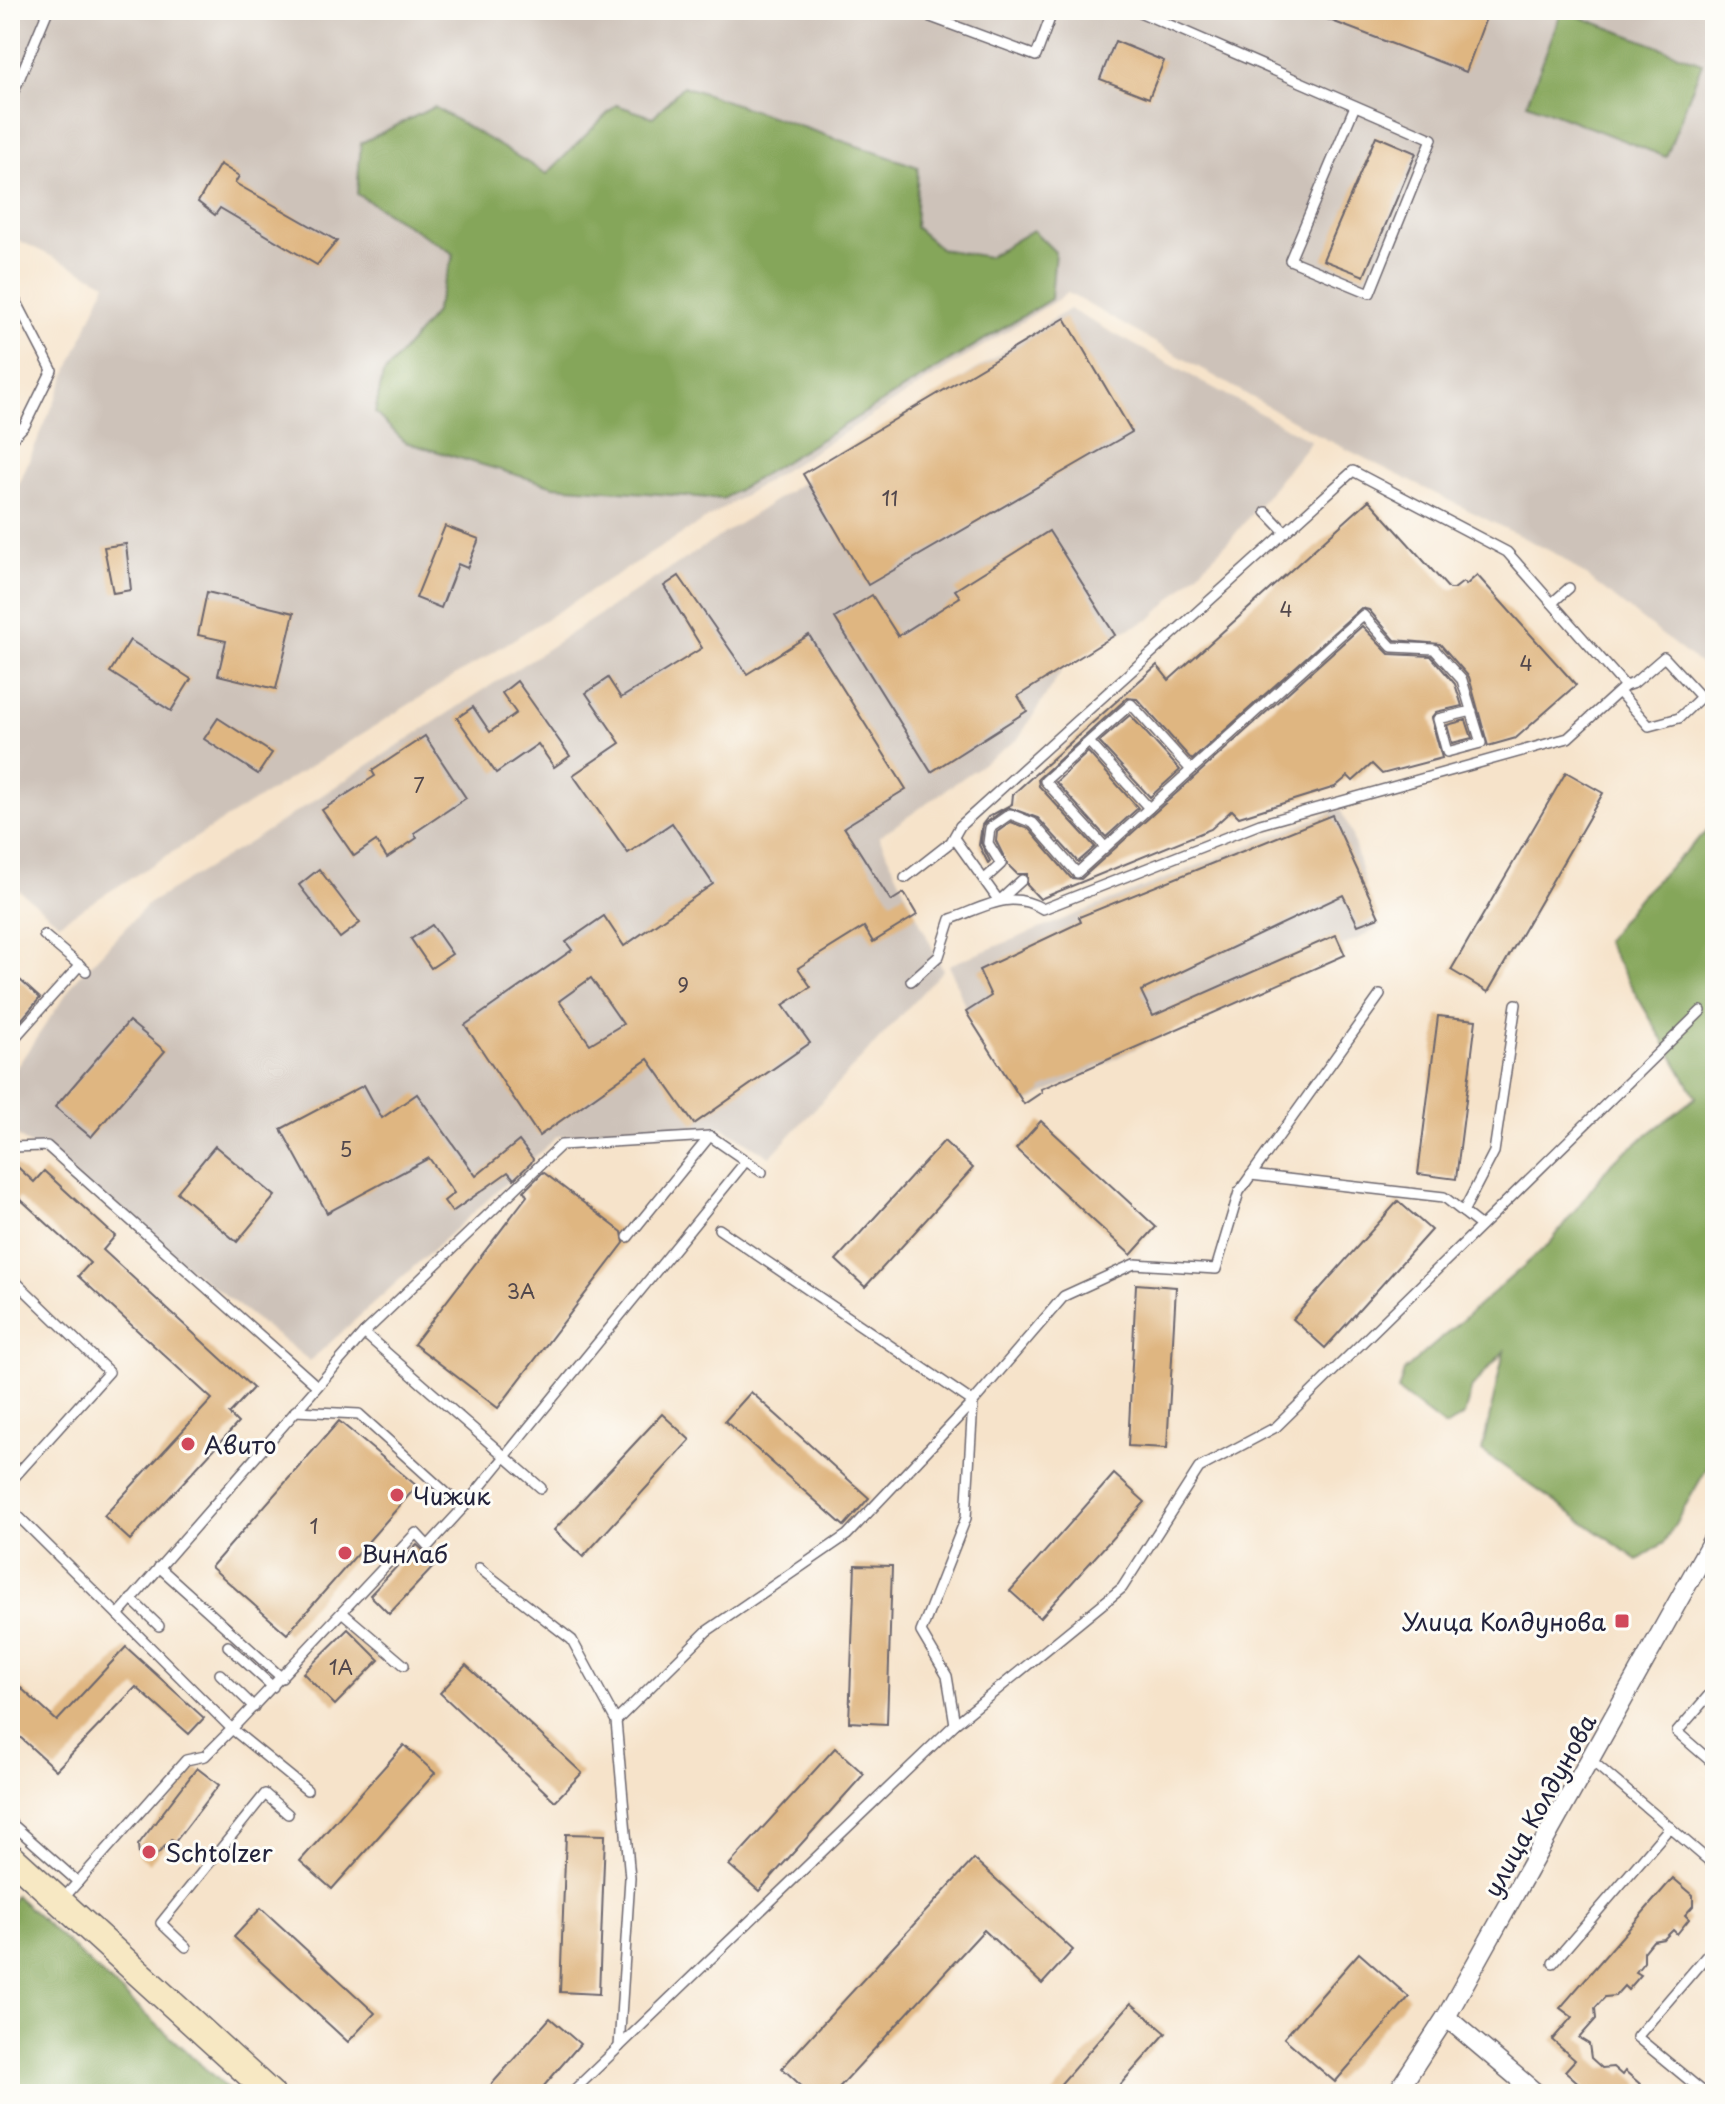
<svg xmlns="http://www.w3.org/2000/svg" width="1725" height="2104" viewBox="0 0 1725 2104" font-family="'Playpen Sans',sans-serif">
<style>
.industrial{fill:#cdc2b9}
.forest{fill:#85a65a;stroke:#54644a;stroke-width:2}
.building{fill:#dfb681;fill-rule:evenodd}
.lines{fill:none;stroke-linecap:round;stroke-linejoin:round}
.lane-casing{stroke:#6c666d;stroke-width:12}
.street-casing{stroke:#6c666d;stroke-width:21}
.secondary-casing{stroke:#6c666d;stroke-width:29}
.lane{stroke:#fff;stroke-width:9}
.street{stroke:#fff;stroke-width:18}
.secondary{stroke:#f7e8c3;stroke-width:26}
.poi-dot{fill:#d1495b;stroke:#fdfcf7;stroke-width:3}
.labels{text-anchor:middle;dominant-baseline:central;stroke-width:6;stroke-linejoin:round;paint-order:stroke}
.number-label{font-size:20px;fill:#51474c}
.poi-label{font-size:24px;fill:#22223b;stroke:#fdfcf7;text-anchor:start}
.street-label{font-size:24px;fill:#22223b;stroke:#fdfcf7}
</style>
<rect width="100%" height="100%" fill="#fdfcf7"/>
<filter id="ink" filterUnits="userSpaceOnUse"><feTurbulence type="fractalNoise" baseFrequency=".0125" numOctaves="2"/><feDisplacementMap in="SourceGraphic" scale="16" xChannelSelector="R" yChannelSelector="G"/><feConvolveMatrix kernelMatrix="1 2 1 2 8 2 1 2 1" color-interpolation-filters="sRGB"/></filter>
<filter id="wash" filterUnits="userSpaceOnUse"><feTurbulence type="fractalNoise" baseFrequency=".006" numOctaves="4" result="noise"/><feDisplacementMap in="SourceGraphic" scale="32" xChannelSelector="R" yChannelSelector="G"/><feGaussianBlur stdDeviation="1.8" result="paint"/><feColorMatrix in="noise" values="0 0 0 0 0 0 0 0 0 0 0 0 0 0 0 0 0 1.4 0 .05"/><feComposite in="paint" operator="in"/></filter>
<g filter="url(#wash)">
<rect width="100%" height="100%" fill="#f6e3ca"/>
<!-- industrial -->
<g class="industrial">
<path d="M10,10h1705v666l-155,-120 -242,-121 -250,-142 -1009,630 -49,-40v-379l96,-221 -96,-47z"/>
<path d="M1069,309l242,132 -80,98 -80,80 -36,16 -51,32 -46,72 -139,98 64,133 -173,187 -48,-30 -164,9 -248,225 -300,-231v-53l65,-96 73,-77 99,-60z"/>
<path d="M1340,809l11,23 26,97 -353,175 -56,-90 -19,-49z"/>
</g>
<!-- forest -->
<g class="forest">
<path d="M1562,10l140,53 -36,94 -139,-54z"/>
<path d="M683,86l235,81 -3,60 26,22 47,8 45,-27 22,22 -4,47 -328,200 -169,-13 -149,-44 -30,-29 8,-38 51,-61 20,-60 -97,-60 4,-51 73,-36 113,67 69,-69 37,12z"/>
<path d="M1715,823v631l-51,89 -26,17 -156,-109 22,-100 -32,36 -8,28 -19,12 -47,-36 6,-20 146,-128 62,-81 84,-65 -91,-156 34,-44z"/>
<path d="M15,1895l218,199h-223v-189z"/>
</g>
<g id="blocks">
<!-- building -->
<g class="building">
<path d="M1303,10h171l13,5 -21,57z"/>
<path d="M1115,41l49,20 -15,37 -49,-19z"/>
<path d="M1376,136l40,17 -52,123 -41,-16z"/>
<path d="M220,164l19,12 -4,7 102,58 -20,24 -97,-57 -5,7 -17,-13z"/>
<path d="M1065,318l67,114 -264,153 -65,-111z"/>
<path d="M1369,500l80,89h5l9,-7 3,3 11,-10 99,110 -60,53 -28,8 -19,-69 -29,-33 -45,-4 -26,-30 -8,-2 -169,152 -55,-61 -10,-1 -89,81 1,7 56,61 -17,15 -40,-44 -30,-11 -25,18 -2,18 9,18 -2,2 -9,-18 3,-20 6,-8 24,-13 1,-10 144,-129 12,15z"/>
<path d="M445,526l34,13 -12,29 -9,-4 -17,44 -25,-10z"/>
<path d="M1049,531l66,104 -97,61 9,15 -96,61 -96,-154 37,-23 26,41 62,-39 -5,-7z"/>
<path d="M126,544l5,46 -18,3 -9,-46z"/>
<path d="M679,576l68,98 62,-39 97,154 -62,38 47,74 13,-8 13,22 -44,27 -9,-15 -66,41 13,19 -28,18 27,38 -116,81 -46,-65 -109,77 -74,-111 107,-75 -6,-8 38,-26 20,30 89,-62 -41,-61 -44,30 -55,-78 47,-32 -34,-50 22,-15 13,20 81,-50 -38,-62zM591,978l32,46 -33,20 -31,-43z"/>
<path d="M207,592l87,21 -18,76 -58,-14 8,-34 -28,-6z"/>
<path d="M1362,626l27,28 42,2 24,28 7,22 -26,6 -5,6 11,40 -60,16 -10,-10 -19,17 -5,-5 -13,11 -96,30 -7,-7 -21,19 -171,70 -13,-14v-11h-10l-9,-9 -12,-24 1,-9 14,-10 18,7 42,49 10,1z"/>
<path d="M130,640l61,39 -20,32 -61,-39z"/>
<path d="M517,681l53,75 -16,11 -16,-23 -42,29 -39,-55 16,-11 17,25 26,-19 -14,-20z"/>
<path d="M1130,715l50,55 -30,27 -51,-55z"/>
<path d="M218,718l54,35 -14,21 -54,-35z"/>
<path d="M1466,720l6,18 -20,5 -5,-18z"/>
<path d="M425,736l41,62 -52,35 3,5 -30,20 -11,-17 -22,15 -32,-46 53,-34 -3,-5z"/>
<path d="M1088,752l50,56 -32,29 -50,-55z"/>
<path d="M1566,772l37,21 -115,199 -37,-22z"/>
<path d="M1332,815l47,102 -21,8 -15,-30 -202,96 12,25 183,-81 9,20 -304,134 1,3 -18,12 -58,-92 25,-16 -12,-26 102,-48 -2,-5z"/>
<path d="M319,869l41,54 -20,15 -41,-53z"/>
<path d="M432,925l20,29 -21,14 -20,-29z"/>
<path d="M10,971l30,27 -24,28 -6,-6z"/>
<path d="M1438,1016l38,4 -20,159 -38,-5z"/>
<path d="M129,1021l36,30 -74,86 -36,-30z"/>
<path d="M364,1085l18,33 35,-24 59,82 43,-35 14,18 -2,4 -17,16 -6,-7 -56,40 -8,-11 10,-8 -25,-35 -102,55 -46,-84z"/>
<path d="M1041,1121l115,106 -25,28 -115,-106z"/>
<path d="M944,1141l29,27 -108,119 -29,-27z"/>
<path d="M215,1146l60,50 -38,46 -60,-50z"/>
<path d="M10,1160l24,22 10,-11 71,65 -12,14 150,138 -24,26 9,9 -108,117 -26,-24 108,-117 -134,-123 12,-13 -71,-65 -9,10z"/>
<path d="M543,1172l79,60 2,11 -126,165 -84,-64 113,-148 -3,-5z"/>
<path d="M1398,1201l33,29 -106,118 -32,-29z"/>
<path d="M1136,1284l40,3 -9,161 -39,-2z"/>
<path d="M751,1392l118,106 -25,28 -119,-105z"/>
<path d="M662,1414l28,26 -107,117 -29,-27z"/>
<path d="M339,1421l78,65 -130,148 -76,-67z"/>
<path d="M1114,1474l31,28 -105,116 -30,-27z"/>
<path d="M417,1545l20,18 -48,51 -19,-19z"/>
<path d="M855,1565l37,1 -5,158 -38,-2z"/>
<path d="M348,1629l31,31 -44,45 -32,-32z"/>
<path d="M126,1647l78,71 -15,16 -53,-47 -80,83 -46,-42v-50l47,43z"/>
<path d="M466,1665l116,108 -27,28 -115,-108z"/>
<path d="M404,1745l31,28 -103,116 -32,-28z"/>
<path d="M835,1748l29,26 -105,117 -30,-26z"/>
<path d="M197,1768l22,17 -44,57 -4,-2 -22,23 -10,-7 -1,-11z"/>
<path d="M566,1834l39,1 -6,159 -39,-2z"/>
<path d="M974,1859l99,91 -31,34 -58,-54 -151,164h-23l-28,-26z"/>
<path d="M1673,1878l20,17v11l-8,9 4,4 -12,15 -4,-4 -9,9 -11,2 -9,11v10l-8,10 5,3 -13,15 -4,-4 -9,10 -10,1 -10,11 1,11 -17,19 10,6 2,14 11,10 11,-1 9,8 3,-4 15,13 -8,10h-41l-26,-23 10,-11 -23,-20 20,-23 -12,-9z"/>
<path d="M261,1908l114,105 -27,29 -114,-105z"/>
<path d="M1359,1953l50,44 -74,85 -51,-44z"/>
<path d="M1131,2003l35,30 -54,61h-60z"/>
<path d="M550,2018l30,26 -43,50h-54z"/>
</g>
</g>
</g>
<g filter="url(#ink)">
<use href="#blocks" fill-opacity="0" stroke="#6c666d" stroke-width="2"/>
<g class="lines">
<defs>
<g id="lane">
<path d="M912,10l124,46 17,-46"/>
<path d="M1135,10l297,129 -62,154 -80,-33 65,-154"/>
<path d="M1709,10l6,2"/>
<path d="M10,101l38,-91"/>
<path d="M10,289l42,81 -27,55 -15,16"/>
<path d="M1266,512l19,20"/>
<path d="M1552,603l17,-15"/>
<path d="M1619,692l30,34 30,-8 22,-21 -37,-40 -30,26 -9,3"/>
<path d="M1089,742l60,66"/>
<path d="M954,838l45,63 23,-21"/>
<path d="M1105,847l-60,-66 86,-77 60,66"/>
<path d="M905,878l46,-36 9,-16 393,-355 154,81 118,134 -57,52 -308,86 -217,85c-34,-20 -58,-2 -92,10l-12,37 -28,25"/>
<path d="M986,878l15,-14 -13,-21 2,-15 20,-14 23,9 44,50 286,-258 29,32 42,2 28,31 19,63 -34,9 -9,-33 34,-8"/>
<path d="M44,935l42,36"/>
<path d="M10,1043l70,-78"/>
<path d="M10,1147l37,-1 270,240"/>
<path d="M1251,1175l193,22 37,29"/>
<path d="M1463,1212l31,-60 22,-148"/>
<path d="M628,1237l82,-101"/>
<path d="M10,1276l99,96 -99,110"/>
<path d="M364,1333l197,-188 149,-9 52,36"/>
<path d="M295,1411l64,3 104,94"/>
<path d="M10,1508l108,107 246,-282 177,155"/>
<path d="M159,1567l123,111"/>
<path d="M479,1568l93,72 44,81 91,-90 140,-96 126,-133 -254,-173"/>
<path d="M131,1599l28,27"/>
<path d="M343,1613l61,52"/>
<path d="M118,1615l114,114 184,-196 12,13 35,-38 283,-347"/>
<path d="M228,1646l45,41"/>
<path d="M220,1674l34,33"/>
<path d="M1715,1688l-38,44 38,33"/>
<path d="M616,1721l14,157 -11,169"/>
<path d="M955,1724l-8,-48 -26,-44 45,-114 7,-116 91,-106 70,-32 82,5 23,-77 141,-197"/>
<path d="M1592,1761l123,105"/>
<path d="M10,1822l68,60"/>
<path d="M62,1900l124,-140 19,-4 27,-27 75,61"/>
<path d="M186,1947l-25,-24 104,-129 23,20"/>
<path d="M1553,1963l117,-136"/>
<path d="M570,2094l385,-370 167,-136 77,-120 77,-41 425,-416"/>
<path d="M1706,2094l-69,-57 78,-91"/>
</g>
<g id="street">
<path d="M1446,2017l91,77"/>
<path d="M1396,2094l50,-77 269,-482"/>
</g>
<path id="secondary" d="M10,1856l261,238"/>
</defs>
<!-- lane casing -->
<use href="#lane" class="lane-casing"/>
<!-- street casing -->
<use href="#street" class="street-casing"/>
<!-- secondary casing -->
<use href="#secondary" class="secondary-casing"/>
<!-- lane -->
<use href="#lane" class="lane"/>
<!-- street -->
<use href="#street" class="street"/>
<!-- secondary -->
<use href="#secondary" class="secondary"/>
</g>
</g>
<!-- markers -->
<g class="poi-dot">
<circle cx="188" cy="1444" r="8"/>
<circle cx="397" cy="1495" r="8"/>
<circle cx="345" cy="1553" r="8"/>
<rect x="1614" y="1613" width="16" height="16" rx="4"/>
<circle cx="149" cy="1852" r="8"/>
</g>
<g class="labels">
<!-- number labels -->
<g class="number-label">
<text x="890" y="498">11</text>
<text x="1286" y="609">4</text>
<text x="1526" y="663">4</text>
<text x="419" y="785">7</text>
<text x="683" y="985">9</text>
<text x="346" y="1149">5</text>
<text x="521" y="1291">3А</text>
<text x="314" y="1526">1</text>
<text x="341" y="1667">1А</text>
</g>
<!-- poi labels -->
<g class="poi-label">
<text x="204" y="1444">Авито</text>
<text x="413" y="1495">Чижик</text>
<text x="361" y="1553">Винлаб</text>
<text x="1606" y="1621" text-anchor="end">Улица Колдунова</text>
<text x="165" y="1852">Schtolzer</text>
</g>
<!-- street labels -->
<g class="street-label">
<text transform="translate(1539 1805) rotate(-61)">улица Колдунова</text>
</g>
</g>
<!-- margin -->
<rect width="1725" height="2104" fill="none" stroke="#fdfcf7" stroke-width="40"/>
</svg>
